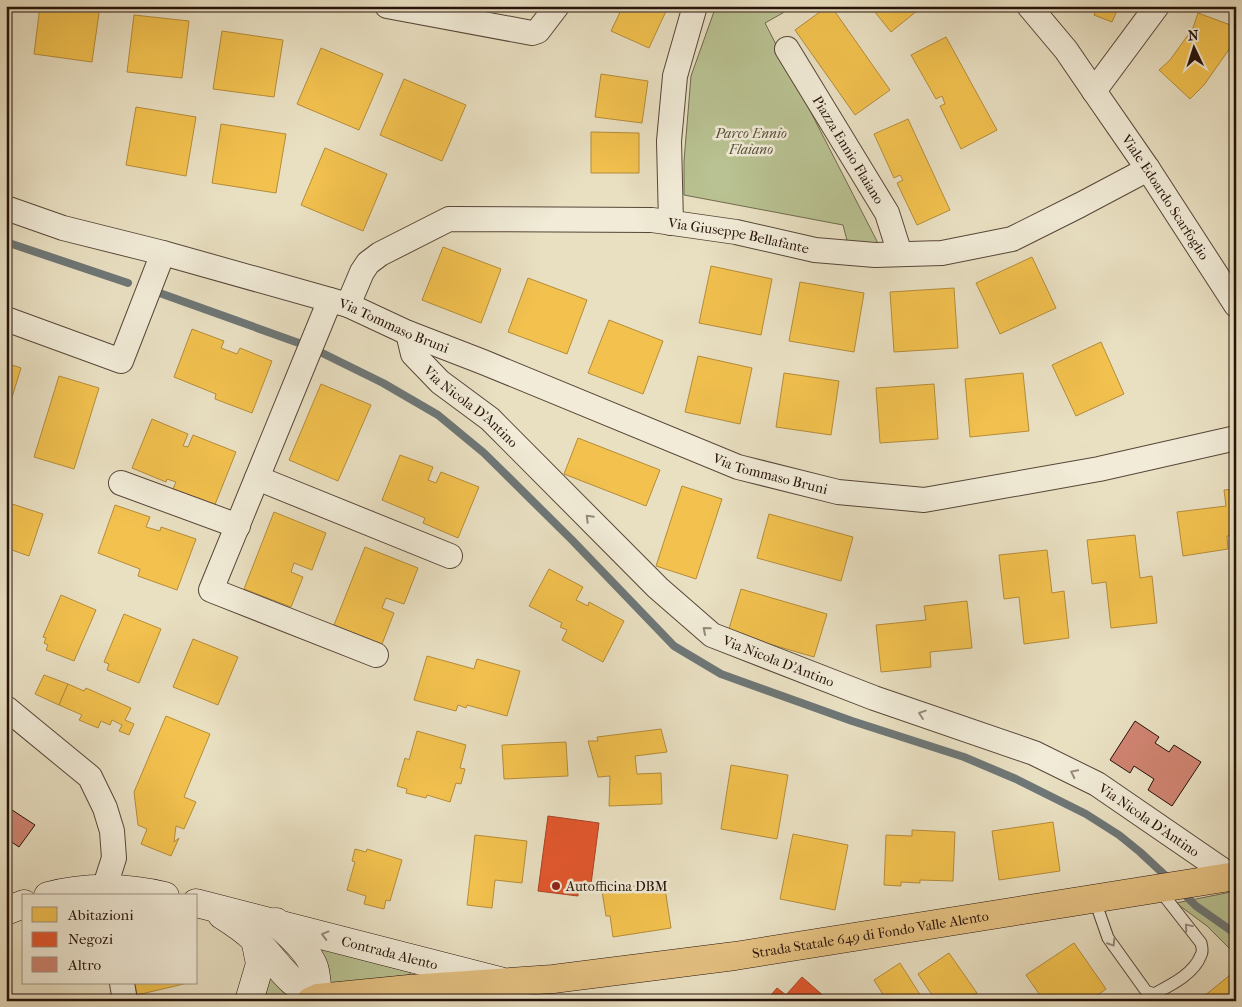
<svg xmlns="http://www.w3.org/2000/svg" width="1242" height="1007" viewBox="0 0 1242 1007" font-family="'IM FELL French Canon',serif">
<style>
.green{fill:#b9c292;stroke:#706a4e}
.homes{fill:#f2c14e;stroke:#b58c3a}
.shops{fill:#e4572e;stroke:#ab4223}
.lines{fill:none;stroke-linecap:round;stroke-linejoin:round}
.stream{stroke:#6e7777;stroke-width:8}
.building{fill:#d08572;stroke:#26120a}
.lane-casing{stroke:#574638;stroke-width:13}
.street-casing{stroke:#574638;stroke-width:26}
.secondary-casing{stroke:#26120a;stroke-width:29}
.primary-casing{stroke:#26120a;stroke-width:29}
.lane{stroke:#f1ebd7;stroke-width:11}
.street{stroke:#f1ebd7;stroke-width:24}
.secondary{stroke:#f1ebd7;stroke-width:28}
.primary{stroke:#e4c081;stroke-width:28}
.oneway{stroke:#96897b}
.poi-dot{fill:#8f2418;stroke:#f1ebd7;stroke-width:2}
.labels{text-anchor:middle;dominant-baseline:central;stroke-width:5;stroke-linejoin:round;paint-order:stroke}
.park-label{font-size:14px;font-style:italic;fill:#59503a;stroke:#f1ebd7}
.street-label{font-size:14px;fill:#26120a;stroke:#f1ebd7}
.poi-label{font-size:14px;fill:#26120a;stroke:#f1ebd7;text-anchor:start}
</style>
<rect width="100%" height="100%" fill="#e9e0c2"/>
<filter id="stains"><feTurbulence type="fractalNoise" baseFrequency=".004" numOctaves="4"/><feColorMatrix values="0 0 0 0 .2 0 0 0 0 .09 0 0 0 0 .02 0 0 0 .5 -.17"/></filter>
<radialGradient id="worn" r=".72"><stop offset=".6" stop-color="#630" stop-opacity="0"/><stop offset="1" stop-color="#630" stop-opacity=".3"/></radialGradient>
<!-- green -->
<g class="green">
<path d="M716,6h79l-30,17 115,224 -31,1 -6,-23 -159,-30v-34l7,-85z"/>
<path d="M1231,892l5,3v60l-29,-29 -31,-23z"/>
<path d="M303,934l109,38 -3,3 -82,9z"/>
<path d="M267,966l28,31 -10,4h-27z"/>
</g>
<!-- homes -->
<g class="homes">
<path d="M40,6h60l-8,56 -58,-8z"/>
<path d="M623,6h39l5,3 -18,39 -38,-17z"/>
<path d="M828,6h3l59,84 -35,25 -60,-85z"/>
<path d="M870,6h53l-32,26z"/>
<path d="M1085,6h34l-7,16 -18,-7 2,-5z"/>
<path d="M1198,13l38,14v8l-6,13 -26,37 -14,14 -31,-29 11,-10 23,-32z"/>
<path d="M134,15l55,6 -7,57 -55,-6z"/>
<path d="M222,31l61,9 -9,57 -61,-8z"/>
<path d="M946,37l51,93 -36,19 -21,-43 5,-2 -3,-8 -6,3 -25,-44z"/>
<path d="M321,48l62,26 -24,56 -62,-26z"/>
<path d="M601,74l47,7 -6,42 -47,-6z"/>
<path d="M404,79l62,26 -24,56 -62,-26z"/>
<path d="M136,107l60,10 -10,59 -60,-11z"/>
<path d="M908,119l42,91 -33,15 -20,-42 6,-3 -3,-5 -6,3 -20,-44z"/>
<path d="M221,124l65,10 -10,59 -64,-10z"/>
<path d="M591,132l48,1v40h-48z"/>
<path d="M325,148l62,26 -24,57 -62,-26z"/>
<path d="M443,247l58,22 -20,54 -59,-23z"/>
<path d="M1032,257l24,51 -56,26 -24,-51z"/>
<path d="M711,266l61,13 -11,56 -62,-12z"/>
<path d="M528,278l59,22 -20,54 -59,-22z"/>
<path d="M800,282l64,11 -10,59 -65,-11z"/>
<path d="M954,288l4,60 -64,4 -4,-60z"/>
<path d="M609,320l54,21 -20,53 -55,-21z"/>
<path d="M192,329l32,12 -3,7 16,6 3,-6 32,13 -20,52 -37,-14 1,-5 -42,-17z"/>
<path d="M1101,342l23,52 -48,22 -24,-51z"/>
<path d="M698,356l54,12 -12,56 -55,-12z"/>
<path d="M6,363l15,5 -15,49z"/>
<path d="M784,373l55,8 -8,54 -55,-8z"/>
<path d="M1023,373l6,58 -59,6 -5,-58z"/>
<path d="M59,376l40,12 -25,81 -40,-12z"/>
<path d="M321,384l50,21 -33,76 -49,-21z"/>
<path d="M934,384l4,55 -58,4 -4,-55z"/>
<path d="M152,419l36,15 -5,12 5,1 5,-12 43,17 -22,55 -42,-16 4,-9 -9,-3 -1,3 -34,-14z"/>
<path d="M578,438l82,32 -14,36 -82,-32z"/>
<path d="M400,455l33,12 -5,13 8,3 5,-11 38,15 -21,51 -35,-15 2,-5 -43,-18z"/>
<path d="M682,486l40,13 -26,80 -40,-13z"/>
<path d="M1236,489v46l-9,1 1,13 -45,7 -6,-44 49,-6 -2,-16z"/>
<path d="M6,502l37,12 -14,42 -23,-8z"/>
<path d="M115,505l35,12 -4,10 14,4 1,-4 35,12 -19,51 -39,-14 2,-7 -42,-16z"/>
<path d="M274,512l52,21 -14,37 -18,-7 -3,9 12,5 -12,30 -47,-18z"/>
<path d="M769,514l84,23 -12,44 -84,-23z"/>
<path d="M1135,535l5,43 12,-2 5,47 -46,5 -5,-46 -14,2 -5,-44z"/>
<path d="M365,547l53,21 -14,36 -18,-6 -4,10 12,5 -12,31 -48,-19z"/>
<path d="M1047,550l5,43 12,-2 5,47 -45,6 -5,-47 -15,2 -5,-44z"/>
<path d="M549,569l34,18 -7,13 12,6 1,-4 35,19 -21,41 -41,-22 5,-10 -7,-3 2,-4 -33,-17z"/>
<path d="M741,589l86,25 -13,43 -86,-25z"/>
<path d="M61,595l35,15 -22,51 -28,-11 2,-5 -4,-2 2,-5 -3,-1z"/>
<path d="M967,601l5,47 -42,4 1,15 -50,5 -5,-47 50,-5 -2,-14z"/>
<path d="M124,614l37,15 -22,54 -32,-13 2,-6 -5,-2z"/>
<path d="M193,639l45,18 -20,48 -45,-18z"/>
<path d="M427,656l47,13 3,-10 43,12 -13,45 -40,-11 -1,3 -8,-3 -2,6 -42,-11z"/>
<path d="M44,675l24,9 -9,21 -24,-11z"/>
<path d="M68,684l16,7 2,-3 45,20 -6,12 9,4 -5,11 -10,-4 3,-6 -10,-5 -2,5 -9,-4 -3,7 -19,-8 3,-5 -23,-10z"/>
<path d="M166,716l44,18 -26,63 12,5 -12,27 -8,-3 -2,16 5,-4 -8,18 -30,-12 6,-15 -9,-4 -4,-33z"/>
<path d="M661,729l6,23 -32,4 2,18 24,-1 1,31 -53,2 1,-30 -12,1 -10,-36h10l-1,-4z"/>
<path d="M417,731l49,14 -6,23 5,1 -4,15 -5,-1 -6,19 -23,-7 -1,3 -20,-5 1,-4 -10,-3 8,-28 4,2z"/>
<path d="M566,742l2,34 -64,3 -2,-34z"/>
<path d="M731,765l57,10 -11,64 -56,-10z"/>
<path d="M1053,822l7,49 -61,9 -7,-49z"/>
<path d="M912,830l43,2 -2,49 -33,-1v3l-19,-1v4l-17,-1 2,-50 26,1z"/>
<path d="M793,834l55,11 -13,65 -55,-11z"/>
<path d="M475,835l52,6 -5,42 -27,-3 -3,28 -25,-3z"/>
<path d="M355,849l11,3 1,-3 35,11 -12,41 -4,-1 -2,9 -20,-5 2,-8 -19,-6 8,-28 -3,-1z"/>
<path d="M664,882l7,46 -58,9 -3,-21h-4l-4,-25z"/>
<path d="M1074,943l32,46 -16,12h-46l-18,-26z"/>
<path d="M949,953l28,40 -11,8h-30l-18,-27z"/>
<path d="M900,963l24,38h-37l-13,-21z"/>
<path d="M1230,975l6,7v19h-38z"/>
<path d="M135,983h53l-51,12z"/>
</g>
<!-- shops -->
<g class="shops">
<path d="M548,816l51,7 -9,69 -12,-1v5l-40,-5z"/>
<path d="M802,977l25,22 -1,2h-60l11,-13 9,7z"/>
</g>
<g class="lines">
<!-- stream -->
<g class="stream">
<path d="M6,242l122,41"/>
<path d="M154,291l156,56 73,36 55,32 46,38 88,87 102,106 47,28 131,47 112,36 52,22 70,35 33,21 21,17 29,27"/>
<path d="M1181,891l15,15 40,28"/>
</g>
</g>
<!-- building -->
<g class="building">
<path d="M1135,721l24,16 -4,6 14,9 5,-7 27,17 -29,44 -24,-16 6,-11 -20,-13 -4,7 -20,-13z"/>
<path d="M6,806l29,19 -16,22 -9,-6 -4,6z"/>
</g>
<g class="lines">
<defs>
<path id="lane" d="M1094,898l14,40 38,53 8,3c17,-9 40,-20 47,-39 2,-3 1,-8 0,-12l-43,-55"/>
<g id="street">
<path d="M387,6l145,27 6,-2 19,-25"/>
<path id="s1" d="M1029,6l37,44 28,41 54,78 88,136"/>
<path id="s2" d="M787,49l100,164 13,41"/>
<path d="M1094,91l63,-85"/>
<path id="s3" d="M6,208l57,20 100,25 185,52 60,28 75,29 255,105 100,25 86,8 175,-31 137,-31"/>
<path d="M671,223l-2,-82 6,-65 20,-70"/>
<path d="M330,300l-119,290 165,65"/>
<path id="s4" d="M348,305l14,-33 6,-9 12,-9 69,-35 203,1 84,12 79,18 60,5 67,-2 70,-14 68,-34 68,-36"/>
<path d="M6,319l115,42 42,-108"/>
<path id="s5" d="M408,333l5,21 27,28 50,37 168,169 54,47 162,63 160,55 63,31 134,92"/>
<path d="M257,478l193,78"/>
<path d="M121,483l117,43"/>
<path d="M6,708l84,69 15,31 7,23 2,27 -10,31 2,7"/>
<path d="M122,983l3,18"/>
</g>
<g id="secondary">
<path d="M48,896c38,-10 79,-9 117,0"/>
<path id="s6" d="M196,903l304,78"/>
<path d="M6,911l18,-7"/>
<path d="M222,915c11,7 22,14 31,23 24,23 34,46 65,60"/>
<path d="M276,922c13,13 31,27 38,45 3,10 3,21 4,31"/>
<path d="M249,1001l11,-37 -5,-25"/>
</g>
<g id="primary">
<path id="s7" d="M311,1001l7,-3 91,-9 144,-10 182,-23 501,-80"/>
</g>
</defs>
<!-- lane casing -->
<use href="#lane" class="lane-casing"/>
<!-- street casing -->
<use href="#street" class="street-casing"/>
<!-- secondary casing -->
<use href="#secondary" class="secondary-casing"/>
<!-- primary casing -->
<use href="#primary" class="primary-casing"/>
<!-- lane -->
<use href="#lane" class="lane"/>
<!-- street -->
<use href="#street" class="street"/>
<!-- secondary -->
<use href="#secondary" class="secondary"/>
<!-- primary -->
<use href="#primary" class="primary"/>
</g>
<!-- one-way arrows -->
<defs><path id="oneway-chevron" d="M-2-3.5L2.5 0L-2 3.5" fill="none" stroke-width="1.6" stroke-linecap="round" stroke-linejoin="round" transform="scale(1.25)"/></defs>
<g class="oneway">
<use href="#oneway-chevron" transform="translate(589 518) rotate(-135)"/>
<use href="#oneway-chevron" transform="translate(706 630) rotate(-140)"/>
<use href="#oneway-chevron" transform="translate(922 714) rotate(-161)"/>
<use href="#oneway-chevron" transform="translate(1074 773) rotate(-154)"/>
<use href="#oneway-chevron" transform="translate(1188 927) rotate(-130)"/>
<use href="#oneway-chevron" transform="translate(325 935) rotate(-165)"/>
<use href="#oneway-chevron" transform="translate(1112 943) rotate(57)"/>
</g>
<!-- markers -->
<circle class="poi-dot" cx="556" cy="886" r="5"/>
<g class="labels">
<!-- park labels -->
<g class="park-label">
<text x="751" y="133">Parco Ennio<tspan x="751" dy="16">Flaiano</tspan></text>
</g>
<!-- street labels -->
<g class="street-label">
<text stroke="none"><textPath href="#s2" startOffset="118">Piazza Ennio Flaiano</textPath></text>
<text stroke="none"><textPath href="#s1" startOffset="235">Viale Edoardo Scarfoglio</textPath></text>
<text stroke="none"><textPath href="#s4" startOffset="430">Via Giuseppe Bellafante</textPath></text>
<text stroke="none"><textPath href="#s3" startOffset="406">Via Tommaso Bruni</textPath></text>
<text stroke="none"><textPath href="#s5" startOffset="100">Via Nicola D'Antino</textPath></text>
<text stroke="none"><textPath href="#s3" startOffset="811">Via Tommaso Bruni</textPath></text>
<text stroke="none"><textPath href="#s5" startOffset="504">Via Nicola D'Antino</textPath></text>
<text stroke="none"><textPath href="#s5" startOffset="909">Via Nicola D'Antino</textPath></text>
<text stroke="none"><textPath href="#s7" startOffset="564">Strada Statale 649 di Fondo Valle Alento</textPath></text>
<text stroke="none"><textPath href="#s6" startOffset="200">Contrada Alento</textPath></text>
</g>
<!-- poi labels -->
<g class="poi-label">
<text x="566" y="886">Autofficina DBM</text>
</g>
</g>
<!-- margin -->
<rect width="1242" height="1007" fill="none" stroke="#e9e0c2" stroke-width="25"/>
<rect x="8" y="8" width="1227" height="992" fill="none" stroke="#26120a" stroke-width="2.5"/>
<rect x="12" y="12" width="1217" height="982" fill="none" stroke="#26120a"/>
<!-- legend -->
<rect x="22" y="894" width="175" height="90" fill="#f1ebd7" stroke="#a09485"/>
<rect x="32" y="907" width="25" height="15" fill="#f2c14e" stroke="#a09485"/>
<text x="68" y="920" font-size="15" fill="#26120a">Abitazioni</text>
<rect x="32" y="932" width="25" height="15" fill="#e4572e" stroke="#a09485"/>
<text x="68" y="944" font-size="15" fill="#26120a">Negozi</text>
<rect x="32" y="957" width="25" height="15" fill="#d08572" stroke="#a09485"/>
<text x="68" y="970" font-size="15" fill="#26120a">Altro</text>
<!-- north arrow -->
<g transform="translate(1194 48) rotate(356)" stroke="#f1ebd7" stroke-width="4" paint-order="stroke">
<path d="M0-4L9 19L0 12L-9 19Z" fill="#26120a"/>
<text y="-8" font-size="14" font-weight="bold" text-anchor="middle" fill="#26120a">N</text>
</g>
<rect width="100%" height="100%" filter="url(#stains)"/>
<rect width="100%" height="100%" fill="url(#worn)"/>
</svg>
